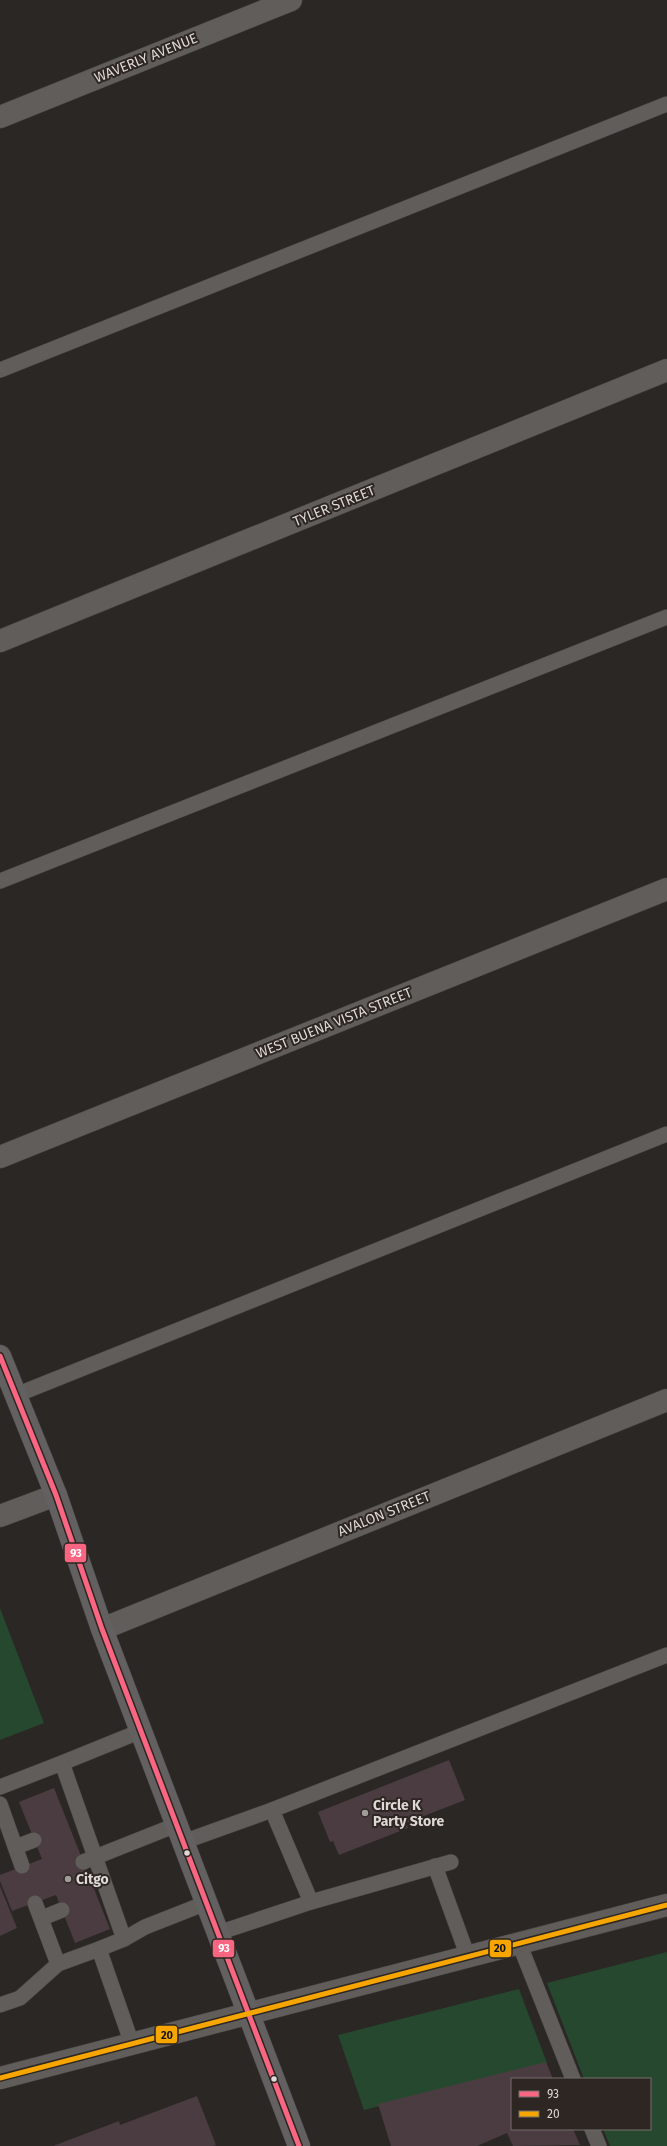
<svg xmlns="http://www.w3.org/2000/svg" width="667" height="2146" viewBox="0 0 667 2146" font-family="'Fira Sans',sans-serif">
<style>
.green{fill:#25482f}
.building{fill:#4b3c41}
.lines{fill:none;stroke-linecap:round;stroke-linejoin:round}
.service-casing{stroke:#474442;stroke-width:16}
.minor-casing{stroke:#474442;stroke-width:23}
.tertiary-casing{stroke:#474442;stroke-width:23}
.secondary-casing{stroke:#474442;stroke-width:23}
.service{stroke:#605d5b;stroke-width:15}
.minor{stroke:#605d5b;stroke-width:22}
.tertiary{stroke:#605d5b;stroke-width:22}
.secondary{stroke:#636061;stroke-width:22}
.bus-1-casing{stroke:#2d2622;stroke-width:8}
.bus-2-casing{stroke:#2d2622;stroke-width:8}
.bus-1{stroke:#fa6682;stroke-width:5}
.bus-2{stroke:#f7a600;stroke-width:5}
.poi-dot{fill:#9f9b98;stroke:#2d2622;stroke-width:1.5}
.bus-dot{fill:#ded9d6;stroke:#2d2622;stroke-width:1.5}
.labels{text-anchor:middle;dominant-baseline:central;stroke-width:4;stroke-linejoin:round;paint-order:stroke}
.street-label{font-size:14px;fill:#ded9d6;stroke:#2d2622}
.poi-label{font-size:14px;font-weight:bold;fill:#ded9d6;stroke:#2d2622;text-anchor:start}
.line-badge{stroke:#2d2622;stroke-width:1.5}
.badge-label{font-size:11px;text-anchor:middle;font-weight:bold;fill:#fff}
.pale-badge-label{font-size:11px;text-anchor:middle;font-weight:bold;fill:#111}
</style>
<rect width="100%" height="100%" fill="#2a2725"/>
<!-- green -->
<g class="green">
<path d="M0,1608l44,115 -44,17z"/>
<path d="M667,1952v194h-57l-7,-17h47v-50h-66l-37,-96z"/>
<path d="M519,1989l28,74 -183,47 -26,-75z"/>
</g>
<!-- building -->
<g class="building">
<path d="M449,1760l16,40 -59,23 2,5 -69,27 -6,-14 -3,1 -12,-30z"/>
<path d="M54,1788l56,141 -35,14 -19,-48 -44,16 -12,-30v-6l42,-16 -23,-57z"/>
<path d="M0,1886l17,42 -17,8z"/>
<path d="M546,2062l7,17h-41v50h61l7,16 -67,1 -6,-13 -30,13h-86l-13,-42z"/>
<path d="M197,2096l19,49 -3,1h-160l66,-25 1,4z"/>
</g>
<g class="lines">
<defs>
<g id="service">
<path d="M0,370l667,-266"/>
<path d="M0,881l667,-264"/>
<path d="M16,1395l651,-261"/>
<path d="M62,1763l79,-32"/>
<path d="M0,1787l62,-24 62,176 -25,10"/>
<path d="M0,1804l22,62"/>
<path d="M272,1810l39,92 140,-40"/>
<path d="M183,1842l89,-32 395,-155"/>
<path d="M16,1847l18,-7"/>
<path d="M83,1862l93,-37"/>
<path d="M435,1866l33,91"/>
<path d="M35,1903l23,61"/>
<path d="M42,1918l20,-8"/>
<path d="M218,1933l93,-31"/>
<path d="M124,1939l21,-12 61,-24"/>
<path d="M519,1943l54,136"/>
<path d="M0,2005l20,-7 38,-34 41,-15 33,95"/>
<path d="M592,2129l7,17"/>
</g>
<g id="minor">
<path d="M0,117l291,-117"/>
<path d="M0,641l667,-271"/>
<path d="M0,1157l667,-268"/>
<path d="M0,1516l56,-21"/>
<path d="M102,1629l565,-229"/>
</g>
<path id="tertiary" d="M0,2078l667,-173"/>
<path id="secondary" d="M0,1356l56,139 46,134 197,517"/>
</defs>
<!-- service casing -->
<use href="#service" class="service-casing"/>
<!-- minor casing -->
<use href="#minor" class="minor-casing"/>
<!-- tertiary casing -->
<use href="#tertiary" class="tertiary-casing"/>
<!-- secondary casing -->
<use href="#secondary" class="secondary-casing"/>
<!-- service -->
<use href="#service" class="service"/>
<!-- minor -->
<use href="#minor" class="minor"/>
<!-- tertiary -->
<use href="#tertiary" class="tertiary"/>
<!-- secondary -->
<use href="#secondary" class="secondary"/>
<defs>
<path id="bus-1" d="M0,1356l56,139 46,134 197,517"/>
<path id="bus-2" d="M0,2078l667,-173"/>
</defs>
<!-- bus-1 casing -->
<use href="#bus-1" class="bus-1-casing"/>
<!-- bus-2 casing -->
<use href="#bus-2" class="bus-2-casing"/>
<!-- bus-1 -->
<use href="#bus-1" class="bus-1"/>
<!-- bus-2 -->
<use href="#bus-2" class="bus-2"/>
</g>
<!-- markers -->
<g class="poi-dot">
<circle cx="365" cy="1813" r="4"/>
<circle cx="68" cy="1879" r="4"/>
</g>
<g class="bus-dot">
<circle cx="187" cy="1853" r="3.5"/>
<circle cx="274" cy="2079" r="3.5"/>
</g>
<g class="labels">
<!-- street labels -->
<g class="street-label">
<text transform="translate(146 58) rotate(-22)">WAVERLY AVENUE</text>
<text transform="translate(334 506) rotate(-22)">TYLER STREET</text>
<text transform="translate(334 1023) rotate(-22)">WEST BUENA VISTA STREET</text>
<text transform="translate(384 1514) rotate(-22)">AVALON STREET</text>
</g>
<!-- poi labels -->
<g class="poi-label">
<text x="373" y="1805">Circle K<tspan x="373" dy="16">Party Store</tspan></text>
<text x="76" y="1879">Citgo</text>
</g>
</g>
<g class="line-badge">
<rect x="64" y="1543" width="23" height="20" rx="4" fill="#fa6682"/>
<rect x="489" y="1939" width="23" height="19" rx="4" fill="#f7a600"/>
<rect x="212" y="1939" width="23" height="19" rx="4" fill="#fa6682"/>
<rect x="155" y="2025" width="23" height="19" rx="4" fill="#f7a600"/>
</g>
<g class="badge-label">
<text x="76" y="1557">93</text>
<text x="224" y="1952">93</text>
</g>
<g class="pale-badge-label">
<text x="500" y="1952">20</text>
<text x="167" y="2039">20</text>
</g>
<!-- legend -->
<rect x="511" y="2078" width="140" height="52" fill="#2d2622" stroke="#746e6a"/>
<rect x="519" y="2091" width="20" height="6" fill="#fa6682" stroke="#746e6a"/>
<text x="547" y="2098" font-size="12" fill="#ded9d6">93</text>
<rect x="519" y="2111" width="20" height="6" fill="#f7a600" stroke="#746e6a"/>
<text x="547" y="2118" font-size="12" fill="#ded9d6">20</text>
</svg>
